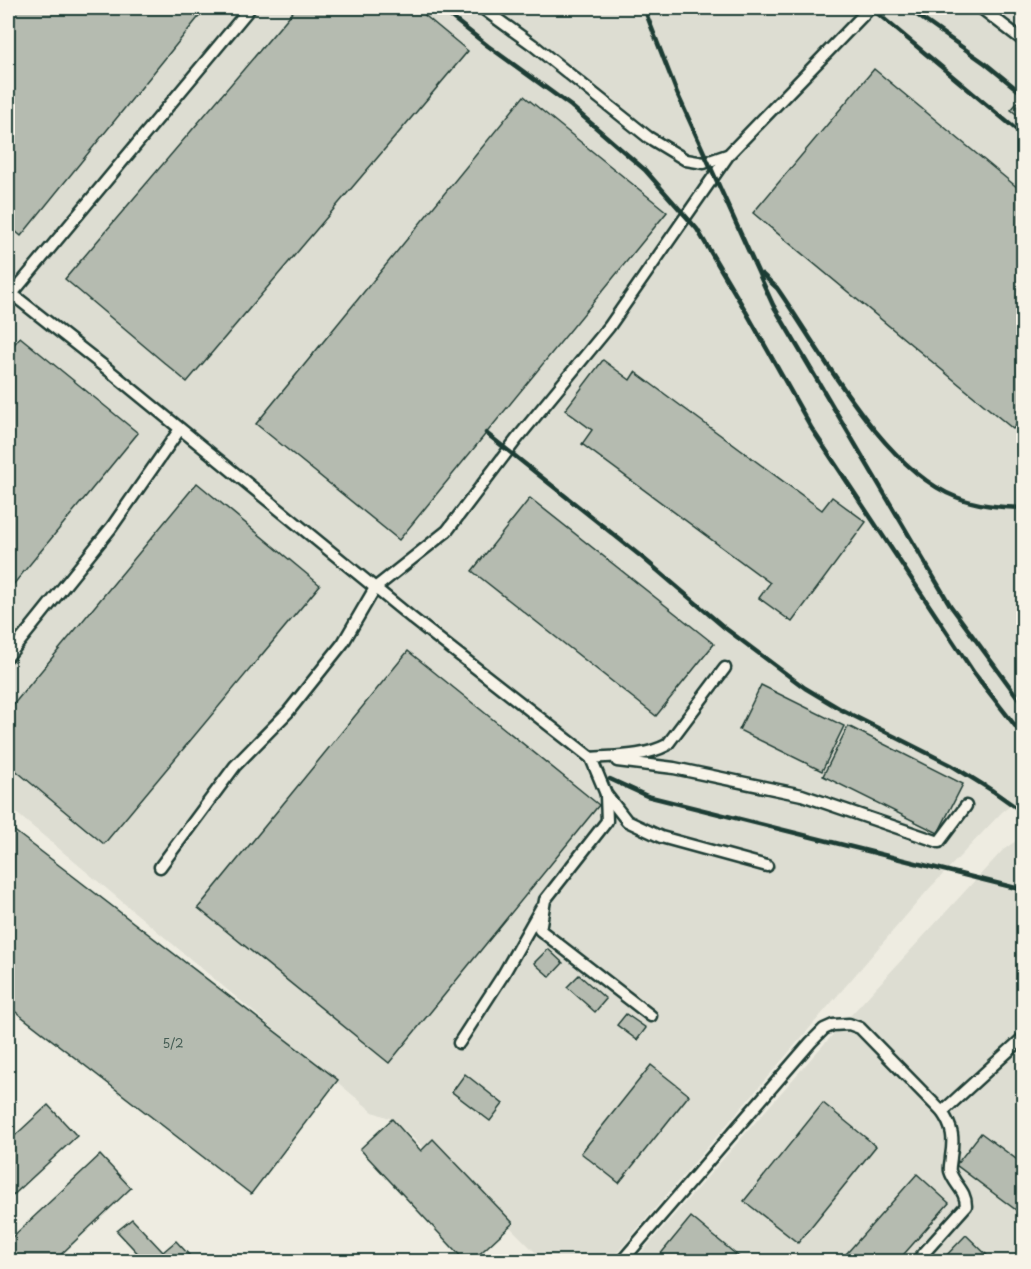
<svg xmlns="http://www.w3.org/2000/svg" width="1031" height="1269" viewBox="0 0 1031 1269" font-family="'Playpen Sans',sans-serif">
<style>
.built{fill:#ddddd2}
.building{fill:#b5bbb0;stroke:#1f3d34;stroke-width:1.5}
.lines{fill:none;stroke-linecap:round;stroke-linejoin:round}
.service-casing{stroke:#1f3d34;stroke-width:15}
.service{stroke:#f7f3e8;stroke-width:10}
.rail{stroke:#1f3d34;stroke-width:4.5}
.labels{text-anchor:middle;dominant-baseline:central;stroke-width:6;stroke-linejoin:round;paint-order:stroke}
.number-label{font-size:12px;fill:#445c53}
</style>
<rect width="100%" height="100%" fill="#eeece1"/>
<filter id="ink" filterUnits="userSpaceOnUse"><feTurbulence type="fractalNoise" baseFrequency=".0167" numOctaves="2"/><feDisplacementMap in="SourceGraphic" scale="12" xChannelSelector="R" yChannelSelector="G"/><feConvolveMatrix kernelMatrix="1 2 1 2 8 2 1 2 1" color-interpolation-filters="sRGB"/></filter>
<g filter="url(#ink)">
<!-- built -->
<g class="built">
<path d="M8,8h1015v789l-21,15 -74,78 -318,371h-66l-35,-35 -117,-107 -19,-7 -365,-306z"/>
<path d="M1023,836v425l-390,1 182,-208 188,-204z"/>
</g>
<!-- building -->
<g class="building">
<path d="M8,8h198l-185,228 -13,-11z"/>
<path d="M296,8h120l52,43 -281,331 -122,-103z"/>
<path d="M874,69l150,124v223l-11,13 -260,-216z"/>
<path d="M1024,95v25l-13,-10z"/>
<path d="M524,96l143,116 -268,328 -143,-116z"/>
<path d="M20,337l118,96 -130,158v-239z"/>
<path d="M603,360l27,20 5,-8 187,138 10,-13 34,25 -74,100 -33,-24 11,-15 -188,-139 10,-14 -27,-20z"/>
<path d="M197,483l123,102 -216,259 -96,-80v-53z"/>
<path d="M530,498l184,146 -58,72 -184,-145z"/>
<path d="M408,651l191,154 -210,258 -191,-155z"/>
<path d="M761,685l83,41 -22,45 -83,-41z"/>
<path d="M848,726l115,58 -25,49 -115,-57z"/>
<path d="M8,826l330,254 -87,114 -243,-188z"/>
<path d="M548,949l15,14 -13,14 -16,-14z"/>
<path d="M579,975l27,24 -11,13 -28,-25z"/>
<path d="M626,1014l20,14 -9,12 -20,-15z"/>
<path d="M651,1065l38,30 -70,88 -38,-30z"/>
<path d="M465,1074l38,30 -13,17 -38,-29z"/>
<path d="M823,1103l53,43 -78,97 -54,-42z"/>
<path d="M48,1105l29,31 -69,64v-58z"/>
<path d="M392,1119l29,32 12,-12 80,84 -42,39h-5l-106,-113z"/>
<path d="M981,1133l43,32v51l-68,-51z"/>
<path d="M100,1155l31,33 -78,74h-45v-21z"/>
<path d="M917,1174l32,29 -52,59h-58z"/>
<path d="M691,1217l54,45h-91z"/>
<path d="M132,1219l31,33 13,-11 14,15 -5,6h-39l-29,-31z"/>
<path d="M966,1235l28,27h-54z"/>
</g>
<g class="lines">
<defs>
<g id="service">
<path d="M482,8l51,37 115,92 38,23 18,3 23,-8"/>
<path d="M981,8l43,33"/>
<path d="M8,291l4,3 238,-286"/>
<path d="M8,299l4,-5 94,74 306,250 179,140c26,-2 53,-1 76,-13l58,-77"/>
<path d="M8,656l103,-128 69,-99"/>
<path d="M596,758h-5l15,36 21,27 34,16 106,29"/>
<path d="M617,761l57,7 128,27 137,47 27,-36"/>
<path d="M606,795l1,26 -62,79 -5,30 111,86"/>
<path d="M160,867l75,-101 53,-54 55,-69 32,-55 72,-57 69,-91 93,-113 121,-174 140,-145"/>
<path d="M459,1043l44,-68 38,-67"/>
<path d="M621,1262l190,-220 13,-13 9,-4 16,-1 11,4 82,84"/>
<path d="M916,1262l50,-56c0,-16 -12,-21 -16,-35 -1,-4 1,-10 1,-14 3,-19 2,-29 -9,-45l82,-75"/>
</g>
</defs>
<!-- service casing -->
<use href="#service" class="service-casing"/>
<!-- service -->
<use href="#service" class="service"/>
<!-- rail -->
<g class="rail">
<path d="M440,8l48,38 83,60 74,64 52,59 48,81 67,119 162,244 50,64"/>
<path d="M644,8l33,85 96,212 177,300 74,101"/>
<path d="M871,8l153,128"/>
<path d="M907,8l79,56 38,31"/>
<path d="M762,274l15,14c44,63 106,181 179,209 22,9 44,10 68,11"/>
<path d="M486,433l157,125 82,70 80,60 37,22 109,55 42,26 31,22"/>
<path d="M610,779l37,17 377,94"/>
</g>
</g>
</g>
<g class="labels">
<!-- number labels -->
<g class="number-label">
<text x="173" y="1043">5/2</text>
</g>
</g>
<!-- margin -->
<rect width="1031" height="1269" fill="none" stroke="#f7f3e8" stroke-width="30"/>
<rect x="15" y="15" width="1001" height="1239" fill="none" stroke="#1f3d34" stroke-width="2" filter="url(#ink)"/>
</svg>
